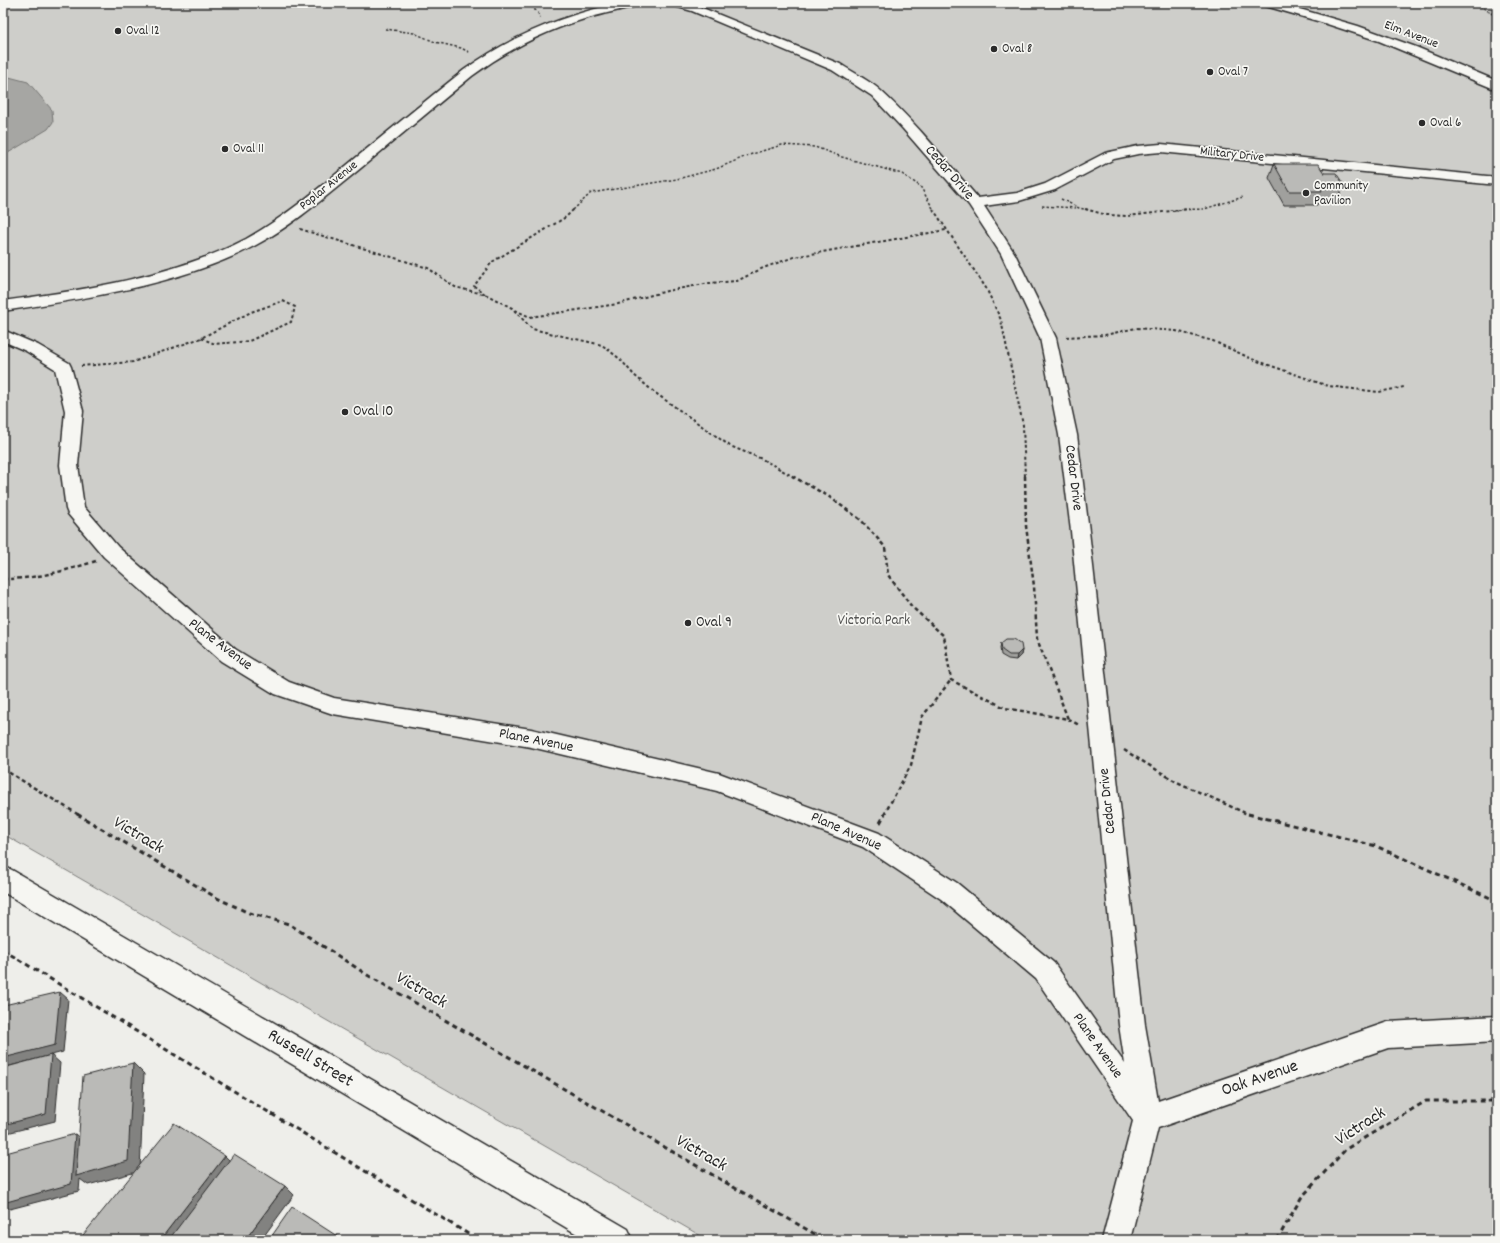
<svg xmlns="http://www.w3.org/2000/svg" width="1500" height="1243" viewBox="0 0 1500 1243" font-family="Dekko,sans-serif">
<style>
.green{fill:#cececa;stroke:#7c7c7a}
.water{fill:#a6a6a3;stroke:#757573}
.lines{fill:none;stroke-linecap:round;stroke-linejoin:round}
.street-casing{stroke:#2b2b2b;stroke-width:3}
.secondary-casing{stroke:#2b2b2b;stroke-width:3}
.path-far3{stroke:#2b2b2b;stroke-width:1.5;stroke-dasharray:2.5 2;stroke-linecap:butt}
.path-far2{stroke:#2b2b2b;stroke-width:2;stroke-dasharray:3 2.5;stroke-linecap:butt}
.path-far1{stroke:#2b2b2b;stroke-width:2.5;stroke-dasharray:4 3;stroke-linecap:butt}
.path{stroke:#2b2b2b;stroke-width:3;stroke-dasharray:5 4;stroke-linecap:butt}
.street{fill:#f6f6f2;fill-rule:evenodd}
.secondary{fill:#f6f6f2;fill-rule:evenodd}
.wall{fill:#a0a09d;stroke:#2b2b2b}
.shaded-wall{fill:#828280;stroke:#2b2b2b}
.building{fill:#babab7;stroke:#2b2b2b}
.poi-dot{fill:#2b2b2b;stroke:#f6f6f2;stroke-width:1.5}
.labels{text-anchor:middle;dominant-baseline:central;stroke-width:3.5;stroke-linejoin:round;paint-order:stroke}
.far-poi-label{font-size:13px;fill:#2b2b2b;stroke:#f6f6f2;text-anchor:start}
.far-street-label{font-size:13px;fill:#2b2b2b;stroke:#f6f6f2}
.street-label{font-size:15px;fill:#2b2b2b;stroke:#f6f6f2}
.poi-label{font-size:15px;fill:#2b2b2b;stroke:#f6f6f2;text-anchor:start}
.park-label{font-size:15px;fill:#545453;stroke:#f6f6f2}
.near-street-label{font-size:18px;fill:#2b2b2b;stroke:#f6f6f2}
</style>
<rect width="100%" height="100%" fill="#eeeeea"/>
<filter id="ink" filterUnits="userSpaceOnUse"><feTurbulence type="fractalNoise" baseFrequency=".025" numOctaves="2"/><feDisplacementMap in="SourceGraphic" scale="8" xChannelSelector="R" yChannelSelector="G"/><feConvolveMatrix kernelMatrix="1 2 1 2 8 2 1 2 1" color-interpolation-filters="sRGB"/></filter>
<g filter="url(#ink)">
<!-- green -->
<path class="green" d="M3,3h1494v1237h-789l-705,-406z"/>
<!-- water -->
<path class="water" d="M9,77l19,5 24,28 1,12 -5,7 -45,27v-78z"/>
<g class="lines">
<defs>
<g id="street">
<path d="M620,3h22l-2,2c-15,4 -30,7 -45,11 -45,12 -85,32 -123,60 -39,32 -77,64 -116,96 -32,26 -63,53 -100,73 -72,39 -172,54 -253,66v-10c80,-11 170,-24 243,-62 36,-20 68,-47 100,-73 39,-32 78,-64 118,-96 47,-34 99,-55 156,-67z"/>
<path d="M669,3h18l13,4 140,57c14,9 30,17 41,27 36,33 66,71 97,107l39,-5 28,-9 60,-31 33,-7 23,-2 336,33v8l-336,-33 -23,2 -24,5 -59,31 -36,11 -35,5 31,48 41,84 21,97 12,96 56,494 13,76 230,-79 109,-6v26l-109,6 -230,80 -28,112h-28l31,-119 -97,-142 -95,-80 -78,-52 -146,-56 -186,-44 -198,-33 -58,-20 -54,-33 -117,-104 -36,-43 -2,-5 -6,-44 5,-54 -10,-42 -29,-18 -23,-10v-11l35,15 31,18 2,4 12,44 -5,54 6,42 34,40 117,102 54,33 45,16 197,31 188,44 160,60 78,50 97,80 71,101 -6,-39 -48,-494 -12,-96 -19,-97 -39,-84 -32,-49 -66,-76 -31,-33 -40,-26 -140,-59 -21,-6z"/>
<path d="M1260,3h19l79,23 58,21 81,34v9l-118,-49 -58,-19 -59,-17z"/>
</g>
<path id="secondary" d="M3,866l9,4 616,359 5,11h-46l-584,-348z"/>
</defs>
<!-- street casing -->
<use href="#street" class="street-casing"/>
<!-- secondary casing -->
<use href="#secondary" class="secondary-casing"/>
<!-- path-far3 -->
<g class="path-far3">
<path d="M528,3l10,10 2,5"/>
<path d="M1476,3l21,14"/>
<path d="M385,29l29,4 21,9 26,6 10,5"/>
<path d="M1061,199l18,9 10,2"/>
<path d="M1042,206l35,2"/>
<path d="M573,210l18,-17 86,-14 39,-10 33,-14 33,-10 33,2 27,10 60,17 18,12 14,24"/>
<path d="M1170,210l34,-1 39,-12"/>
</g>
<!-- path-far2 -->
<g class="path-far2">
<path d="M933,209l53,79 15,32 22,105 2,52"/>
<path d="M1085,209l22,6 21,1 61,-7"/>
<path d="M300,229l128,39 27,19 32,8 25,13 20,21 70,16 18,14 14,16 20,17 76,54 32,13 32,18"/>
<path d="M485,294l-11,-8 18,-24 74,-45 8,-8"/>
<path d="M283,301l12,6 -4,15 -42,19 -34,3 -14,-6 50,-26z"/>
<path d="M515,310l15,7 88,-13 49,-13 43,-8 27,-2 26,-13 31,-11 152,-27"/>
<path d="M1066,337l39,-2 31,-7 40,3 37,10 39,18 76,27 51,6 25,-5"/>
<path d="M81,366l52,-4 68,-24"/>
</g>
<!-- path-far1 -->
<g class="path-far1">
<path d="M792,476l36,20 33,24 24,27 3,28 24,32 32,29 7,44 54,28 63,11 11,6"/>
<path d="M1025,476l1,50 8,60 3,53 31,80"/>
<path d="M3,579c33,0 62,-8 93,-18"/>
<path d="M1124,750l51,31 70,32 7,2"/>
<path d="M3,769l76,46"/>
<path d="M884,815l27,-50 11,-48 29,-37"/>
</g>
<!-- path -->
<g class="path">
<path d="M77,814l140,84 32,15 40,11 80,52 456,264"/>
<path d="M1248,814l128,32 121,55"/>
<path d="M880,823l5,-9"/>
<path d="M3,950l475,290"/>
<path d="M1277,1240l24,-42 45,-49 80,-48h71"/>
</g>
<!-- street -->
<use href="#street" class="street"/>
<!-- secondary -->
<use href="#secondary" class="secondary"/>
</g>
<!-- wall -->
<g class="wall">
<path d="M1274,164l50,9 20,12 -6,14h-19l-2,6h-33l-15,-27z"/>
<path d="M1001,643l21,7 -1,5 -5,5 -8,-1 -7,-4 -1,-7z"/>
</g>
<!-- shaded-wall -->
<g class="shaded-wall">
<path d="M1022,650l-1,5 -5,5 1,-5z"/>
<path d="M60,992l8,7 -5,53 -57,15 -3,-3v-6z"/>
<path d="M51,1055l9,8 -5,58 -52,13v-9z"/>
<path d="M133,1063l11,11 -4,97 -52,14 -8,-6 -1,12 -69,18 -7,-4v-2l72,-69 8,7z"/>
<path d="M225,1156l10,10 -63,74h-12z"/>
<path d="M285,1186l9,9 -33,45h-16z"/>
</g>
<!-- building -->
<g class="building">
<path d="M1274,164h44l6,9h12l8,12h-25l3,6h-33z"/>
<path d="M1006,639h8l7,5 1,6 -5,5h-8l-7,-5 -1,-7z"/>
<path d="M60,992l-5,53 -52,13v-47l1,-6z"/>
<path d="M51,1055l-5,59 -43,11v-57z"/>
<path d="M133,1063l-5,98 -52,15 7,-100z"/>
<path d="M174,1123l51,33 -65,84h-81z"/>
<path d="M75,1134l-4,50 -68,19v-26l3,-24z"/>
<path d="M234,1154l51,32 -40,54h-72l-3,-2z"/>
<path d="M292,1207l48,31 -2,2h-69z"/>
</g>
</g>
<!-- markers -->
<g class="poi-dot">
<circle cx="118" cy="31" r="4"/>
<circle cx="994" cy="49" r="4"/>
<circle cx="1210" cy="72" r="4"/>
<circle cx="1422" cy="123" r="4"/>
<circle cx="225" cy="149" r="4"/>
<circle cx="1306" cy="193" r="4"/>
<circle cx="345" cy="412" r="4"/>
<circle cx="688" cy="623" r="4"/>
</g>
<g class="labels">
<!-- far-poi labels -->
<g class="far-poi-label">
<text x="126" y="31">Oval 12</text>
<text x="1002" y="49">Oval 8</text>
<text x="1218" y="72">Oval 7</text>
<text x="1430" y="123">Oval 6</text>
<text x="233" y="149">Oval 11</text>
<text x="1314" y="186">Community<tspan x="1314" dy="15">Pavilion</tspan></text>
</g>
<!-- far-street labels -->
<g class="far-street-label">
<text transform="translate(1411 35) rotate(21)">Elm Avenue</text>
<text transform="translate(1232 155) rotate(6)">Military Drive</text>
<text transform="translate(329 186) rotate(-39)">Poplar Avenue</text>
</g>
<!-- street labels -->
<g class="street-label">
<text transform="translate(949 173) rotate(49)">Cedar Drive</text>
<text transform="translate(1073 478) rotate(83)">Cedar Drive</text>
<text transform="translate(220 645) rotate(37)">Plane Avenue</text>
<text transform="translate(536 741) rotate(11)">Plane Avenue</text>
<text transform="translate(1108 801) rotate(-96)">Cedar Drive</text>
<text transform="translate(846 832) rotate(24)">Plane Avenue</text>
<text transform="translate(1097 1046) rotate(55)">Plane Avenue</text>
</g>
<!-- poi labels -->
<g class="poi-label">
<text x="353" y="412">Oval 10</text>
<text x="696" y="623">Oval 9</text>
</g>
<!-- park labels -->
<g class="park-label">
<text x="874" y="621">Victoria Park</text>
</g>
<!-- near-street labels -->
<g class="near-street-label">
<text transform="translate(138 836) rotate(31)">Victrack</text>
<text transform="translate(421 991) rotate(30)">Victrack</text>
<text transform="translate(310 1059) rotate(31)">Russell Street</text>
<text transform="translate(1260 1079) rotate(-19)">Oak Avenue</text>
<text transform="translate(1361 1127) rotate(-33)">Victrack</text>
<text transform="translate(701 1154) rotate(30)">Victrack</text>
</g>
</g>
<!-- margin -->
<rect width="1500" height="1243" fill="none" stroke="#f6f6f2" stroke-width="16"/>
<rect x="8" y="8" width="1484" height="1227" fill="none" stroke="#2b2b2b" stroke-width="1.5" filter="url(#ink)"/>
</svg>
